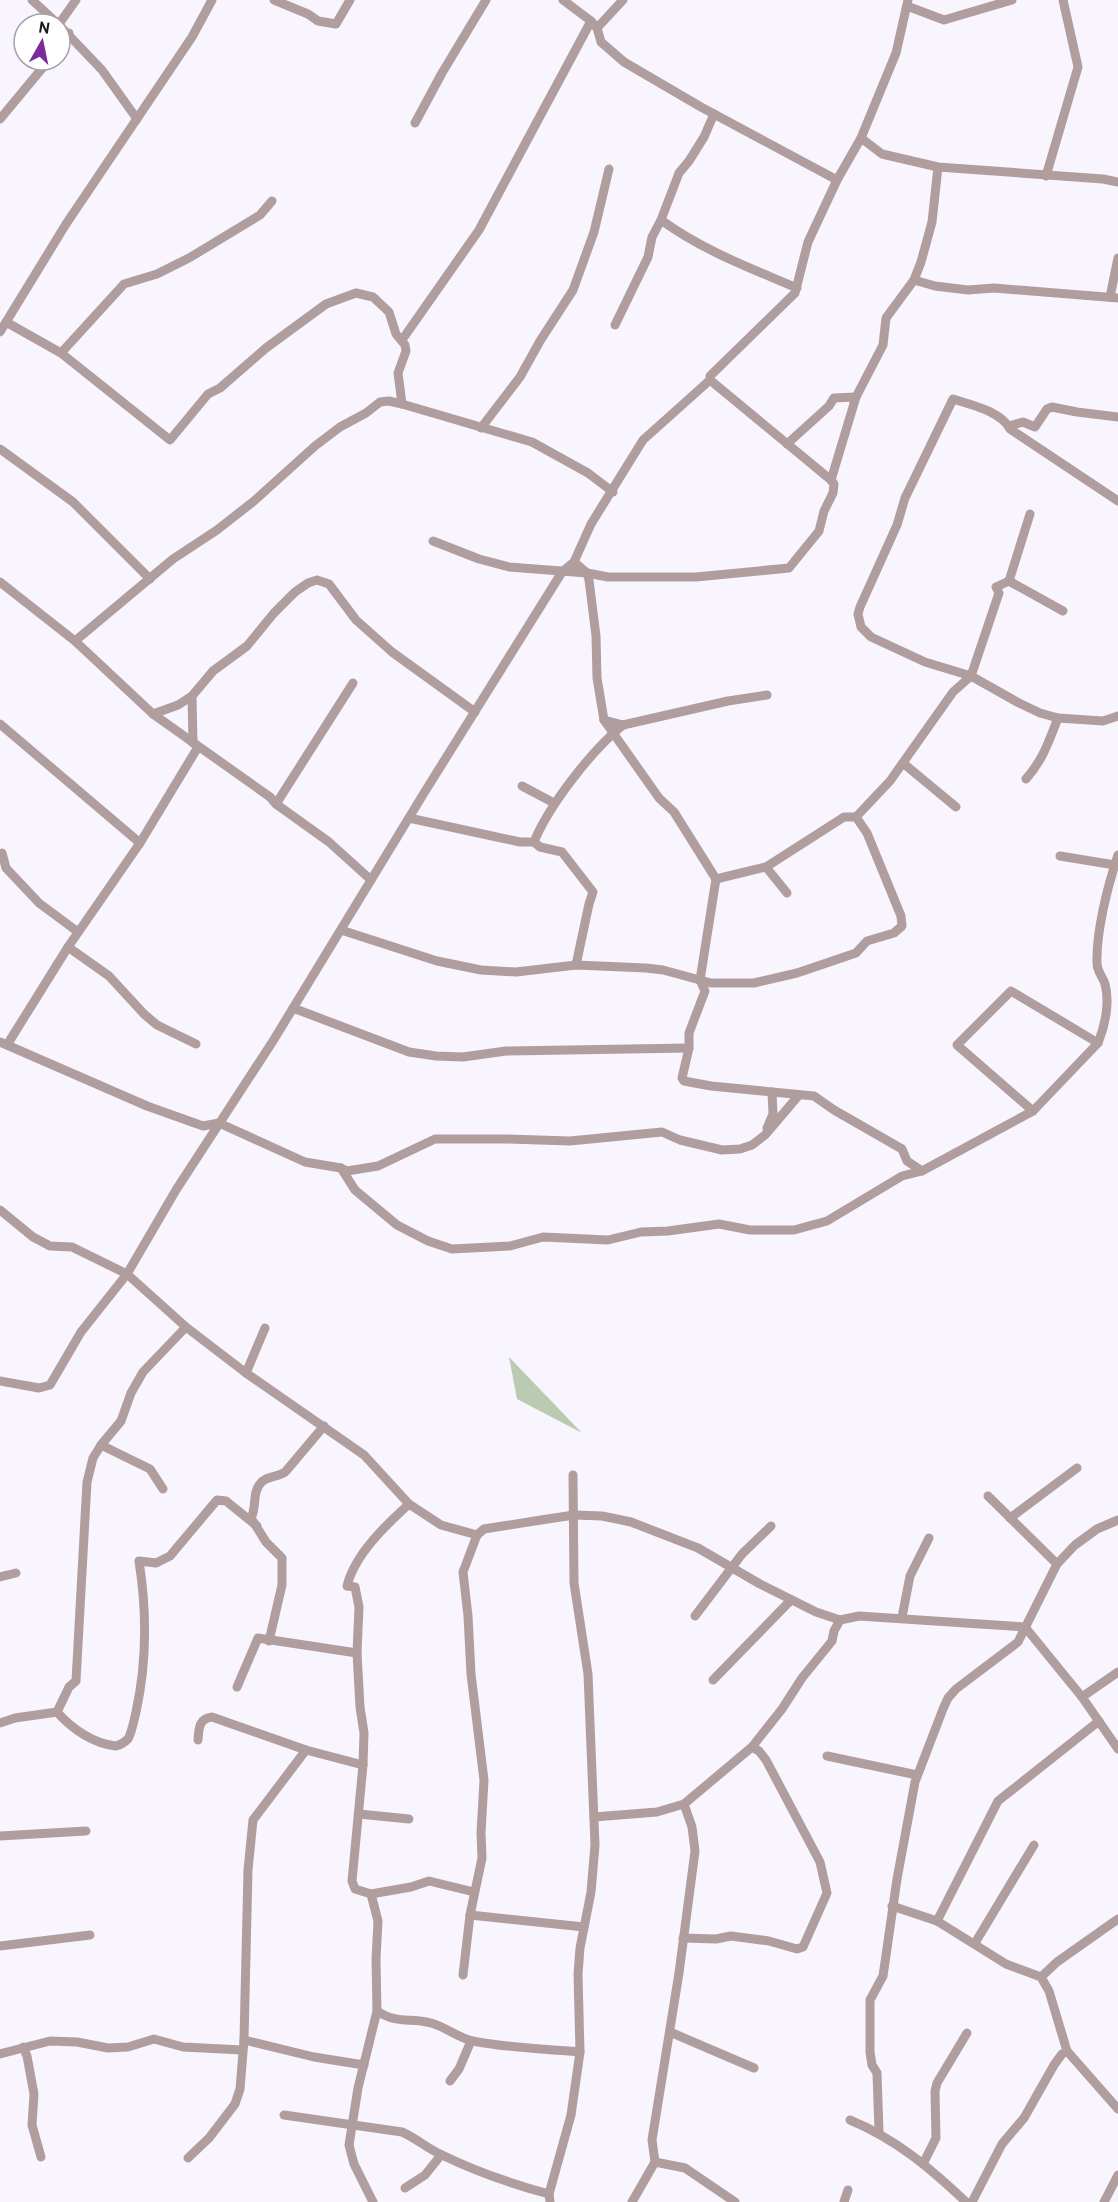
<svg xmlns="http://www.w3.org/2000/svg" width="1118" height="2202" viewBox="0 0 1118 2202" font-family="Overpass,sans-serif">
<style>
.green{fill:#bbcbb2}
.lines{fill:none;stroke-linecap:round;stroke-linejoin:round}
.street{stroke:#b09e9f;stroke-width:9}
</style>
<rect width="100%" height="100%" fill="#f9f5ff"/>
<!-- green -->
<path class="green" d="M509,1357l73,76 -65,-34z"/>
<g class="lines">
<!-- street -->
<g class="street">
<path d="M32,0l26,24"/>
<path d="M274,0l34,14 10,7 18,3 14,-24"/>
<path d="M563,0l28,21 6,7 4,14 23,20 77,45 136,73"/>
<path d="M907,6l37,14 68,-20"/>
<path d="M59,24l17,-24"/>
<path d="M60,26l42,44 35,49"/>
<path d="M597,28l26,-28"/>
<path d="M60,45l9,-12"/>
<path d="M714,114l-10,23 -15,24 -10,12 -18,47c43,31 87,47 136,68"/>
<path d="M0,119l49,-59"/>
<path d="M415,123l27,-50 44,-73"/>
<path d="M861,138l21,16 56,13 165,12 15,3"/>
<path d="M1046,176l32,-109 -15,-67"/>
<path d="M914,280l21,6 33,4 26,-2 124,10"/>
<path d="M1110,297l8,-39"/>
<path d="M6,322l55,31 109,87 38,-46 12,-6 46,-40 60,-44 30,-11 17,4 16,15 7,22 9,11 1,6 -8,22 4,31"/>
<path d="M615,325l33,-68 4,-20 9,-17"/>
<path d="M0,332l66,-108 126,-187 20,-37"/>
<path d="M402,340l77,-110 112,-209"/>
<path d="M61,353l63,-69 33,-10 32,-16 71,-43 12,-14"/>
<path d="M710,380l121,100"/>
<path d="M1009,426l14,-4 12,5 12,-18 5,-2 25,5 41,5"/>
<path d="M481,428l39,-51 20,-36 33,-51 21,-58 15,-63"/>
<path d="M787,444l42,-38 5,-8 22,-1"/>
<path d="M0,449l73,53 77,77"/>
<path d="M1118,501l-108,-72c-9,-18 -39,-24 -57,-30l-48,99 -8,27 -37,82 -2,7 3,13 10,10 54,25 46,14 48,27 21,10 18,5 45,3 15,-5"/>
<path d="M433,541l46,18 30,8 78,6 21,4h88l93,-9 30,-37 5,-20 9,-18 1,-9 -3,-4 25,-83 27,-52 3,-27 28,-38 7,-18 11,-40 6,-55"/>
<path d="M574,562l13,11 2,7 7,56 1,42 7,42 55,78 15,14 42,67 -16,101 5,11 -16,42v15l-7,30 2,3 27,5 103,10 20,14 68,39 5,12 15,10"/>
<path d="M1009,581l21,-67"/>
<path d="M0,582l75,59 78,73 117,83 6,7 53,38 42,38"/>
<path d="M75,641l98,-82 44,-29 37,-29 61,-55 25,-19 26,-14 14,-11 9,-1 13,3 130,38 56,31 25,19"/>
<path d="M192,696l1,47"/>
<path d="M153,714l25,-9 14,-9 21,-25 34,-25 27,-33 21,-21 13,-9 9,-3 12,4 27,36 36,32 83,60"/>
<path d="M604,720l19,5 105,-24 39,-6"/>
<path d="M0,724l140,119"/>
<path d="M903,763l53,44"/>
<path d="M1026,779c18,-21 22,-36 32,-61"/>
<path d="M522,786l32,17"/>
<path d="M276,804l77,-121"/>
<path d="M856,817l34,-36 63,-89 18,-16 28,-83 -3,-6 13,-6 54,30"/>
<path d="M409,818l111,24h14c15,-37 58,-92 89,-117"/>
<path d="M534,842l6,5 22,5 31,40 -4,12 -13,61"/>
<path d="M2,853l4,15 33,35 39,29"/>
<path d="M1060,856l55,9"/>
<path d="M766,867l21,26"/>
<path d="M341,930l96,31 44,9 35,2 60,-7 70,3 17,2 48,13h43l43,-10 59,-20 11,-12 27,-8 8,-7 -1,-10 -34,-83 -11,-16h-12l-78,50 -50,12"/>
<path d="M68,947l41,29 35,38 13,11 39,19"/>
<path d="M293,1008l116,44 27,4 27,1 43,-6 183,-3"/>
<path d="M0,1042l147,64 56,20 16,-3 86,39 36,6 6,3 31,-5 57,-27h73l62,2 92,-9 18,8 42,10 18,-1 12,-4 13,-10 34,-40"/>
<path d="M7,1045l61,-98 72,-104 58,-96"/>
<path d="M1033,1111l-76,-66 54,-54 87,52"/>
<path d="M767,1128l6,-14 -1,-22"/>
<path d="M341,1168l14,22 42,35 31,16 24,8 58,-3 33,-9 65,3 33,-8 27,-1 51,-7 31,6h44l33,-9 75,-45 20,-5 111,-60 65,-68c7,-17 12,-40 7,-59 -2,-7 -8,-12 -8,-21 -1,-32 11,-78 21,-108"/>
<path d="M0,1210l33,27 17,9 22,1 55,27 59,53 60,46 118,82 45,49 32,21 36,10 7,-6 57,-9 33,-5 28,1 29,6 67,26 62,36 56,28 24,8 19,-4 166,11 57,70 36,52"/>
<path d="M246,1373l19,-45"/>
<path d="M0,1381l39,7 11,-3 31,-53 46,-58 49,-84 97,-149 151,-248 138,-221 12,-10 17,-38 52,-84 67,-60v-4l85,-83 13,-51 29,-62 24,-42 35,-85 12,-53"/>
<path d="M101,1445l49,24 13,20"/>
<path d="M988,1496l69,68"/>
<path d="M1010,1518l67,-50"/>
<path d="M0,1577l16,-4"/>
<path d="M695,1616l47,-62 29,-28"/>
<path d="M902,1617l8,-41 19,-38"/>
<path d="M269,1641l13,-56v-27l-16,-16 -15,-24c6,-11 1,-25 9,-34 6,-9 19,-6 26,-13l38,-45"/>
<path d="M713,1680l78,-80"/>
<path d="M237,1687l21,-49 99,15"/>
<path d="M1082,1697l36,-25"/>
<path d="M57,1712c15,17 37,32 59,34 4,-1 9,-4 12,-7 4,-7 6,-19 8,-27 11,-50 11,-100 3,-151l17,2 14,-7 47,-56 9,1 31,25"/>
<path d="M0,1723l15,-5 42,-6 12,-25 7,-6 11,-199 6,-24 8,-13 20,-24 10,-28 12,-21 43,-45"/>
<path d="M198,1740c1,-11 0,-21 14,-23l94,33 57,15"/>
<path d="M827,1756l90,19"/>
<path d="M359,1814l50,5"/>
<path d="M594,1817l63,-5 27,-8 68,-57 30,-38 20,-31 30,-37 2,-10 6,-11"/>
<path d="M0,1836l86,-5"/>
<path d="M371,1894l40,-7 18,-6 45,11"/>
<path d="M892,1906l45,15 69,43 35,13 8,14 18,60 51,58"/>
<path d="M470,1915l114,12"/>
<path d="M937,1921l61,-120 101,-80"/>
<path d="M683,1938l33,1 15,-3 38,5 28,8 6,-2 24,-54 -7,-31 -54,-102 -7,-9 -7,-4"/>
<path d="M975,1943l59,-98"/>
<path d="M0,1946l90,-11"/>
<path d="M463,1975l7,-60 12,-57 -1,-25 3,-53 -13,-106 -3,-58 -5,-44 14,-37"/>
<path d="M1041,1977l16,-15 61,-43"/>
<path d="M377,2011c22,14 32,6 54,12 15,4 27,15 42,18 35,7 71,8 107,11"/>
<path d="M670,2032l84,36"/>
<path d="M244,2040l70,17 50,8"/>
<path d="M23,2047l4,9 7,38 -2,31 9,32"/>
<path d="M0,2054l50,-13 27,1 31,6 20,-1 26,-8 29,8 59,3"/>
<path d="M450,2081l9,-12 12,-28"/>
<path d="M284,2115l118,17c14,6 26,17 40,23 35,17 70,29 107,39"/>
<path d="M850,2120c46,19 80,48 116,82"/>
<path d="M879,2132l-2,-59 -5,-8 -2,-13v-52l13,-24 14,-97 18,-97 28,-73 5,-11 8,-9 62,-47 39,-78 18,-19 22,-16 21,-9"/>
<path d="M188,2158l21,-20 26,-34 5,-15 4,-49 4,-170 5,-50 53,-70"/>
<path d="M655,2162l30,6 50,34"/>
<path d="M923,2164l13,-26 -1,-47 2,-8 30,-50"/>
<path d="M405,2188l20,-13 16,-20"/>
<path d="M373,2202l-19,-38 -5,-19 9,-57 19,-77 -1,-52 2,-38 -7,-27 -16,-5 -3,-8 11,-116 1,-32 -4,-26 -3,-54 2,-46 -4,-20 -8,-1c8,-32 39,-61 62,-82"/>
<path d="M550,2202l-1,-8 22,-79 9,-63 -2,-78 2,-26 11,-56 4,-47 -7,-171 -14,-91 -1,-108"/>
<path d="M632,2202l23,-40 -3,-22 27,-167 16,-122 -3,-24 -8,-23"/>
<path d="M844,2202l4,-12"/>
<path d="M972,2202l30,-58 22,-26 30,-53 8,-11 5,-3"/>
<path d="M1104,2202l14,-27"/>
</g>
</g>
<!-- north arrow -->
<g transform="translate(42 42) rotate(9)"><circle r="28" fill="#ffffff" stroke="#a3a2a5" stroke-width="1.5"/>
<path d="M0-4.5L10 22L0 15L-10 22Z" fill="#7b2b9c"/>
<text y="-9" font-size="16" font-weight="bold" text-anchor="middle" fill="#1a161e">N</text>
</g>
</svg>
